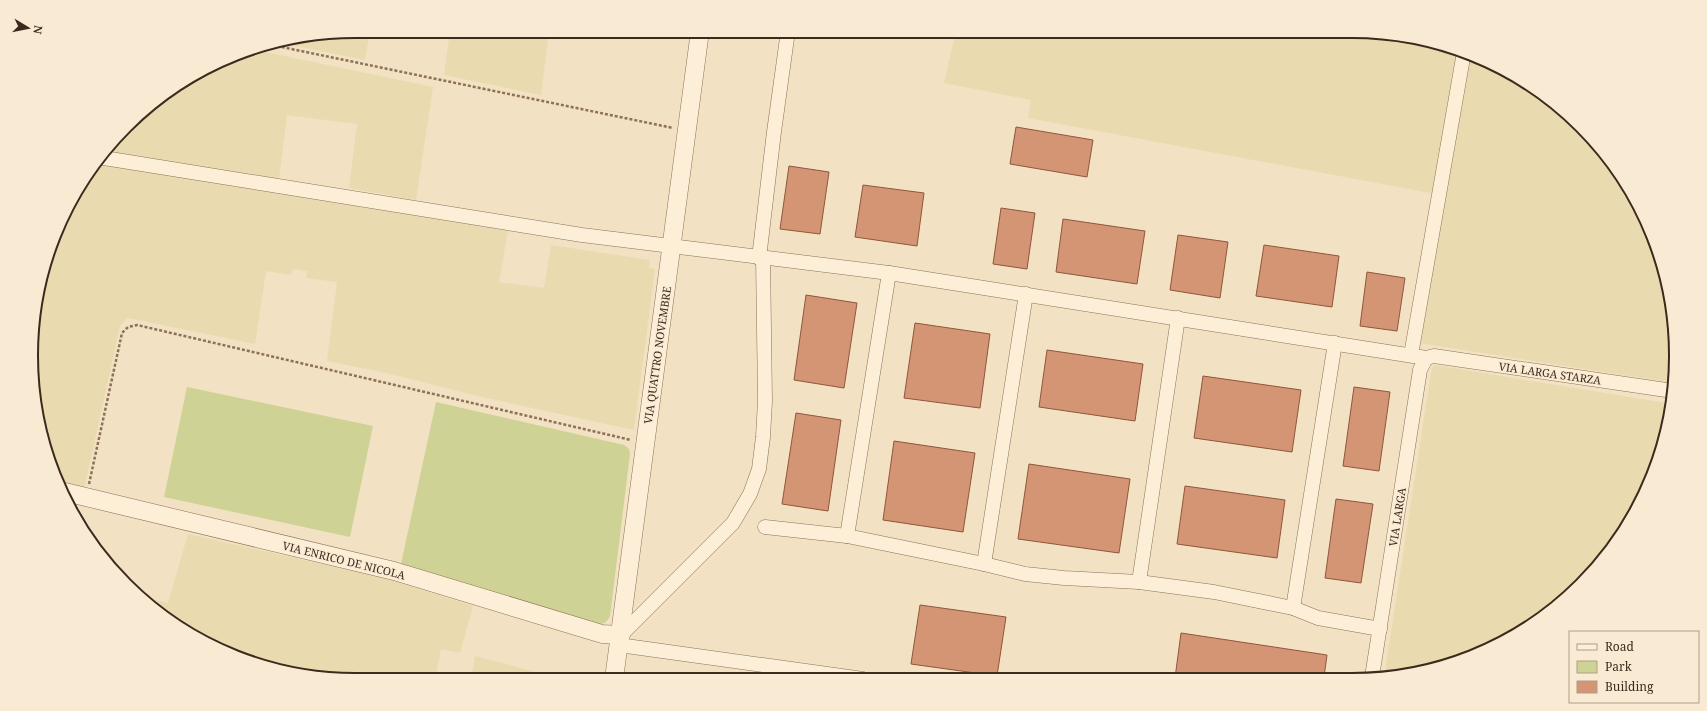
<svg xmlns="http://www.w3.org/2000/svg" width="1707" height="711" viewBox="0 0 1707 711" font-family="'Noto Serif',serif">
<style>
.farmland{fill:#e9dbaf}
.green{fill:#cfd295}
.building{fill:#d49575;stroke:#90563b}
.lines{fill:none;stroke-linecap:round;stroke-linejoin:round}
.minor-casing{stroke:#8e7157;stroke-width:15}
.tertiary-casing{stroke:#8e7157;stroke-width:19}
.path{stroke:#8e7157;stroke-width:2.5;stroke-dasharray:3 2;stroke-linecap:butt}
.minor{stroke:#fceed7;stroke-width:14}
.tertiary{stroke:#fceed7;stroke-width:18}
.labels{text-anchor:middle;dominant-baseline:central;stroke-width:3;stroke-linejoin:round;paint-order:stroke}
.street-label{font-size:11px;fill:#3d2a1d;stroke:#f9ebd3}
.rim{fill:none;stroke:#3d2a1d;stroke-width:2}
</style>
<rect width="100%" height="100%" fill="#f2e1c2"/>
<!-- farmland -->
<g class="farmland">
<path d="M355,31h15l-5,29 -79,-16z"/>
<path d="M450,31h99l-8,64 -97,-20z"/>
<path d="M956,31h395l105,17 4,2 -24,144 -408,-76 3,-18 -87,-17z"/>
<path d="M250,49l183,38 -17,113 -67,-12 8,-64 -70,-9 -8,64 -171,-26 34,-42 51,-37z"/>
<path d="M1470,55l44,19 51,37 44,47 33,54 23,59 10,63 -1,49 -255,-40z"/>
<path d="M99,164l409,66 -9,52 45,6 7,-43 99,15 -1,8 6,1 -21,161 -152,-33 -91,-23 -64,-13 10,-79 -31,-4 1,-7 -14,-2 -2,6 -25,-4 -11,73 -127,-26 -3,2 -5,6 -36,164 -22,-6 -25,-65 -3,-106 14,-62 26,-58z"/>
<path d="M1434,365l238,39 -13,56 -38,76 -56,64 -70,47 -101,30h-10l47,-304z"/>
<path d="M188,534l193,43 92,29 -13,47 -19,-4 -6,31h-79l-105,-17 -93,-50 -18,-17 28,7z"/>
<path d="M475,656l86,23 -90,1z"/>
</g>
<!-- green -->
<g class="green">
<path d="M187,387l186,39 -23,111 -186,-40z"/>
<path d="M436,402l188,43 5,4 1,5 -20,162c-3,6 -6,8 -13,9l-196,-61z"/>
</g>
<!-- building -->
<g class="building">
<path d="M1016,127l77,13 -6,37 -77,-13z"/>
<path d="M789,166l40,6 -9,62 -40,-5z"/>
<path d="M863,185l61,8 -7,53 -62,-9z"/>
<path d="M1001,208l34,5 -8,56 -34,-5z"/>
<path d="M1063,219l82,12 -8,53 -81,-12z"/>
<path d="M1178,235l50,7 -8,56 -50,-8z"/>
<path d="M1264,245l75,11 -7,51 -76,-11z"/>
<path d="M1367,272l38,6 -8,53 -37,-5z"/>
<path d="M806,295l51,8 -13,85 -50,-8z"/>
<path d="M915,323l75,11 -10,74 -76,-10z"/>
<path d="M1047,350l96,14 -8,57 -96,-14z"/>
<path d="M1203,376l98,14 -9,62 -98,-14z"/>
<path d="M1354,387l36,5 -11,79 -36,-5z"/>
<path d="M796,413l45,7 -13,91 -46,-7z"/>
<path d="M894,441l81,12 -12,79 -80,-12z"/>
<path d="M1029,464l101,15 -11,74 -101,-14z"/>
<path d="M1185,486l100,14 -8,58 -100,-14z"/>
<path d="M1336,499l37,5 -12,79 -36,-5z"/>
<path d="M920,605l86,12 -9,59 -86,-12z"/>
<path d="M1181,633l146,22 -3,22 -149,1z"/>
</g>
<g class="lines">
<defs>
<g id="minor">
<path d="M104,158l478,77 307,38 537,85 8,-2 239,35"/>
<path d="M759,258l15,-126 14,-101"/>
<path d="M1411,355l53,-303"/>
<path d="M765,527l82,9 137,28 41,10 39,4 75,4 75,10 79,16 25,10 62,11"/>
<path d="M847,536l42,-263"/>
<path d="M984,564l42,-270"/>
<path d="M1139,582l39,-264"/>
<path d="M1293,608l42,-265"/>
<path d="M621,635l112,-112 17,-29 9,-25 4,-32 2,-36 -2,-143"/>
<path d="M619,645l244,34"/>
<path d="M1372,677l48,-307 6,-12"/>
</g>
<g id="tertiary">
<path d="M65,492l329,79 208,63 19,1"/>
<path d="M614,679l86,-648"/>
</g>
</defs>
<!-- minor casing -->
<use href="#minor" class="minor-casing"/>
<!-- tertiary casing -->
<use href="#tertiary" class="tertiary-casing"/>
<!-- path -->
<g class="path">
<path d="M272,45l401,83"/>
<path d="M89,484l33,-151 6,-6 9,-2 494,115"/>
</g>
<!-- minor -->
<use href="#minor" class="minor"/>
<!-- tertiary -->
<use href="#tertiary" class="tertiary"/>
</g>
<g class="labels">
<!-- street labels -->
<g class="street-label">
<text transform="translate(657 355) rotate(-82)">VIA QUATTRO NOVEMBRE</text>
<text transform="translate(1550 373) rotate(8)">VIA LARGA STARZA</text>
<text transform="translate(1397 517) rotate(-81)">VIA LARGA</text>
<text transform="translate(344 560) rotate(14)">VIA ENRICO DE NICOLA</text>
</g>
</g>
<!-- crop -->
<path d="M0 0H1707V711H0ZM355 38H1352A317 317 0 0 1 1669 355V356A317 317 0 0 1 1352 673H355A317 317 0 0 1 38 356V355A317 317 0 0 1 355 38Z" fill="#f9ebd3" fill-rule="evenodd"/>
<path class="rim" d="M355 38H1352A317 317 0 0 1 1669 355V356A317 317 0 0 1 1352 673H355A317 317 0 0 1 38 356V355A317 317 0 0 1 355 38Z"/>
<!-- legend -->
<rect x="1569" y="631" width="130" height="72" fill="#f9ebd3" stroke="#ae9e8a"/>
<rect x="1577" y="644" width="20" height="6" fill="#fceed7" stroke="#ae9e8a"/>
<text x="1605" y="651" font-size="12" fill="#3d2a1d">Road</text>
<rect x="1577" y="661" width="20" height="12" fill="#cfd295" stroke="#ae9e8a"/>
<text x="1605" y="671" font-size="12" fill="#3d2a1d">Park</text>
<rect x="1577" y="681" width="20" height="12" fill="#d49575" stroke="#ae9e8a"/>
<text x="1605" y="691" font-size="12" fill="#3d2a1d">Building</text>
<!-- north arrow -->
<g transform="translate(28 28) rotate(100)" stroke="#f9ebd3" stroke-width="3" paint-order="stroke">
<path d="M0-3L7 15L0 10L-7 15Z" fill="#3d2a1d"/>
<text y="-6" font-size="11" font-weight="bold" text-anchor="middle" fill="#3d2a1d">N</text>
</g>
</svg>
